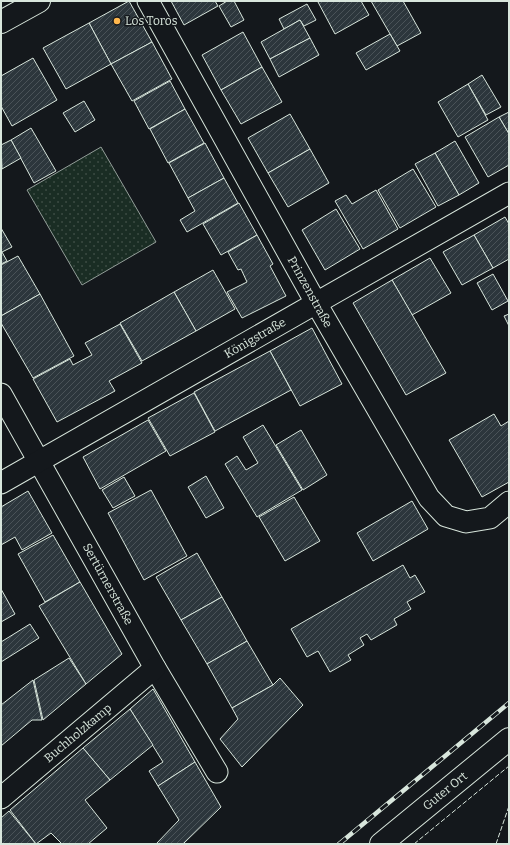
<svg xmlns="http://www.w3.org/2000/svg" width="510" height="845" viewBox="0 0 510 845" font-family="Bitter,serif">
<style>
.grass{fill:url(#grass-dots);stroke:#939e99}
.building{fill:url(#building-hatch);stroke:#d8e6dc}
.lines{fill:none;stroke-linecap:round;stroke-linejoin:round}
.minor-casing{stroke:#d8e6dc;stroke-width:23}
.secondary-casing{stroke:#d8e6dc;stroke-width:24}
.minor{stroke:#14181c;stroke-width:21}
.secondary{stroke:#14181c;stroke-width:22}
.rail-casing{stroke:#d8e6dc;stroke-width:4.5}
.rail{stroke:#14181c;stroke-width:3;stroke-dasharray:9;stroke-linecap:butt}
.fence{stroke:#d8e6dc;stroke-width:1;stroke-dasharray:5 2;stroke-linecap:butt}
.poi-dot{fill:#ffb74d;stroke:#14181c;stroke-width:1.5}
.labels{text-anchor:middle;dominant-baseline:central;stroke-width:3;stroke-linejoin:round;paint-order:stroke}
.poi-label{font-size:12px;fill:#d8e6dc;stroke:#14181c;text-anchor:start}
.street-label{font-size:12px;fill:#d8e6dc;stroke:#14181c}
</style>
<defs>
<pattern id="grass-dots" width="8" height="8" patternUnits="userSpaceOnUse"><rect width="8" height="8" fill="#1a2d24"/><path d="M2 2h.1M6 6h.1" fill="none" stroke="#3b4b43" stroke-width="1.8" stroke-linecap="round"/></pattern>
<pattern id="building-hatch" width="6" height="6" patternUnits="userSpaceOnUse"><rect width="6" height="6" fill="#2c363c"/><path d="M-1 1l2-2M0 6l6-6M5 7l2-2" fill="none" stroke="#4a5358"/></pattern>
</defs>
<rect width="100%" height="100%" fill="#14181c"/>
<!-- grass -->
<path class="grass" d="M101,147l55,95 -74,43 -55,-95z"/>
<!-- building -->
<g class="building">
<path d="M129,1l23,41 -41,22 -22,-41z"/>
<path d="M171,1h44l3,5 -34,19z"/>
<path d="M227,1h7l10,19 -13,7 -12,-21z"/>
<path d="M320,1h41l8,14 -34,19 -17,-32z"/>
<path d="M371,1h32l18,32 -24,13z"/>
<path d="M307,4l9,16 -12,6 -4,-6 -16,9 -5,-10z"/>
<path d="M300,20l10,18 -40,21 -9,-17z"/>
<path d="M89,23l22,41 -45,25 -23,-41z"/>
<path d="M243,32l19,35 -41,23 -19,-35z"/>
<path d="M390,34l10,17 -34,19 -10,-17z"/>
<path d="M310,38l9,17 -40,22 -9,-18z"/>
<path d="M152,42l20,37 -40,22 -21,-37z"/>
<path d="M33,58l24,42 -45,26 -11,-20v-30z"/>
<path d="M262,67l20,35 -41,22 -20,-34z"/>
<path d="M482,75l19,32 -15,8 -18,-31z"/>
<path d="M170,81l15,28 -36,20 -15,-28z"/>
<path d="M468,84l20,36 -30,17 -20,-35z"/>
<path d="M84,101l11,19 -20,12 -12,-19z"/>
<path d="M185,109l19,34 -36,20 -18,-34z"/>
<path d="M509,112v22l-10,-17z"/>
<path d="M290,114l20,35 -42,24 -20,-35z"/>
<path d="M499,117l10,17v31l-21,12 -23,-40z"/>
<path d="M31,128l25,43 -22,12 -23,-43z"/>
<path d="M11,140l10,18 -19,11 -1,-24z"/>
<path d="M455,141l24,42 -20,12 -24,-42z"/>
<path d="M205,143l19,35 -36,20 -19,-35z"/>
<path d="M310,149l19,34 -41,24 -20,-34z"/>
<path d="M435,153l24,42 -21,11 -23,-42z"/>
<path d="M413,169l23,38 -36,21 -22,-38z"/>
<path d="M224,178l14,25 -51,29 -7,-12 15,-9 -7,-13z"/>
<path d="M376,190l22,39 -35,20 -28,-48 11,-6 6,9z"/>
<path d="M239,203l18,32 -36,20 -18,-31z"/>
<path d="M336,209l24,40 -35,21 -23,-40z"/>
<path d="M505,217l4,7v35l-16,9 -19,-33z"/>
<path d="M1,228l11,19 -10,5 5,9 -6,3z"/>
<path d="M257,235l16,29 -3,2 16,30 -44,22 -15,-26 20,-10 -6,-13 -3,1 -10,-18z"/>
<path d="M474,235l19,33 -31,17 -19,-33z"/>
<path d="M18,256l22,38 -39,22v-51z"/>
<path d="M430,258l21,35 -39,22 -20,-35z"/>
<path d="M213,270l22,39 -39,22 -22,-39z"/>
<path d="M493,274l15,27 -16,9 -15,-27z"/>
<path d="M392,280l54,93 -40,22 -53,-92z"/>
<path d="M174,292l22,39 -54,30 -22,-38z"/>
<path d="M40,294l34,62 -41,22 -32,-55v-7z"/>
<path d="M509,314v12l-5,-10z"/>
<path d="M120,324l22,39 -33,18 6,10 -58,31 -24,-43 37,-20 3,6 19,-10 -7,-12z"/>
<path d="M312,328l30,56 -42,22 -30,-55z"/>
<path d="M270,351l21,39 -76,41 -21,-39z"/>
<path d="M194,393l21,39 -45,24 -22,-38z"/>
<path d="M494,414l7,12 8,-5v61l-27,15 -33,-57z"/>
<path d="M148,420l18,31 -66,38 -17,-32z"/>
<path d="M263,425l39,65 -45,27 -32,-53 12,-8 9,14 12,-7 -15,-26z"/>
<path d="M301,430l26,45 -24,15 -27,-45z"/>
<path d="M206,476l18,32 -18,10 -18,-31z"/>
<path d="M124,477l11,19 -22,12 -11,-18z"/>
<path d="M151,490l36,66 -43,24 -36,-67z"/>
<path d="M28,491l24,42 -30,17 -7,-13 -14,8v-38z"/>
<path d="M294,497l26,44 -35,20 -26,-44z"/>
<path d="M412,501l16,28 -55,32 -16,-28z"/>
<path d="M53,535l27,47 -35,20 -27,-48z"/>
<path d="M197,553l25,44 -41,23 -25,-43z"/>
<path d="M403,565l7,13 5,-3 10,17 -18,10 4,7 -17,10 3,6 -26,15 -4,-6 -7,4 4,7 -16,10 3,5 -21,12 -12,-21 -11,6 -16,-28z"/>
<path d="M80,582l42,72 -36,30 -47,-78z"/>
<path d="M1,589l14,25 -14,8z"/>
<path d="M222,597l25,44 -40,23 -26,-44z"/>
<path d="M30,624l9,14 -38,24v-20z"/>
<path d="M247,641l26,44 -41,23 -25,-44z"/>
<path d="M69,658l17,26 -43,36 -9,-40z"/>
<path d="M280,678l23,27 -61,62 -22,-28 18,-20 -6,-11 41,-23z"/>
<path d="M33,680l9,40h-10l-31,26v-41z"/>
<path d="M153,689l42,73 -37,24 -9,-15 14,-9 -33,-53z"/>
<path d="M130,709l23,36 -43,35 -27,-32z"/>
<path d="M83,748l27,32 -25,20 22,28 -19,16h-26l-11,-11 -15,11 -26,-34z"/>
<path d="M195,762l26,45 -38,37h-27l23,-24 -21,-34z"/>
<path d="M9,811l27,33h-35v-26z"/>
</g>
<g class="lines">
<defs>
<g id="minor">
<path d="M148,1l168,302 113,195 17,18 20,6 24,-4 19,-16"/>
<path d="M1,394l154,274 62,104"/>
<path d="M1,483l508,-290"/>
<path d="M1,798l154,-130"/>
</g>
<g id="secondary">
<path d="M1,22l38,-21"/>
<path d="M381,844l128,-105"/>
</g>
</defs>
<!-- minor casing -->
<use href="#minor" class="minor-casing"/>
<!-- secondary casing -->
<use href="#secondary" class="secondary-casing"/>
<!-- minor -->
<use href="#minor" class="minor"/>
<!-- secondary -->
<use href="#secondary" class="secondary"/>
<defs>
<path id="rail" d="M339,844l170,-141"/>
</defs>
<!-- rail casing -->
<use href="#rail" class="rail-casing"/>
<!-- rail -->
<use href="#rail" class="rail"/>
<!-- fence -->
<g class="fence">
<path d="M414,844l95,-78"/>
<path d="M496,844l13,-38"/>
</g>
</g>
<!-- markers -->
<circle class="poi-dot" cx="117" cy="21" r="4"/>
<g class="labels">
<!-- poi labels -->
<g class="poi-label">
<text x="125" y="21">Los Toros</text>
</g>
<!-- street labels -->
<g class="street-label">
<text transform="translate(310 292) rotate(61)">Prinzenstraße</text>
<text transform="translate(255 338) rotate(-30)">Königstraße</text>
<text transform="translate(108 584) rotate(61)">Sertürnerstraße</text>
<text transform="translate(78 733) rotate(-40)">Buchholzkamp</text>
<text transform="translate(445 791) rotate(-39)">Guter Ort</text>
</g>
</g>
<!-- border -->
<rect width="510" height="845" fill="none" stroke="#d8e6dc" stroke-width="4"/>
</svg>
